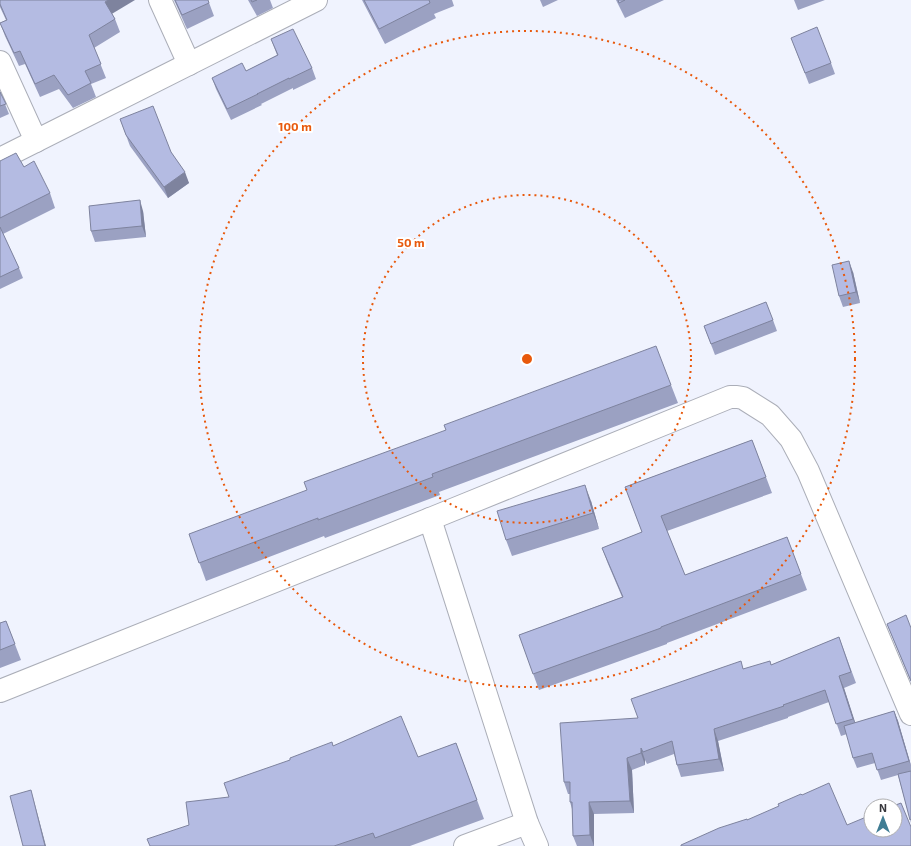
<svg xmlns="http://www.w3.org/2000/svg" width="911" height="846" viewBox="0 0 911 846" font-family="'Exo 2',sans-serif">
<style>
.lines{fill:none;stroke-linecap:round;stroke-linejoin:round}
.minor-casing{stroke:#abaeb8;stroke-width:24}
.minor{stroke:#fff;stroke-width:22}
.wall{fill:#9ba1c2}
.shaded-wall{fill:#7e839e}
.building{fill:#b4bbe2;stroke:#7e839e}
.ring{fill:none;stroke:#e8590c;stroke-width:2;stroke-dasharray:2 4}
.centre{fill:#e8590c;stroke:#fff;stroke-width:2}
.ring-label{font-size:12px;text-anchor:middle;font-weight:bold;fill:#e8590c;stroke:#fff;stroke-width:4;stroke-linejoin:round;paint-order:stroke}
</style>
<rect width="100%" height="100%" fill="#f0f3fe"/>
<g class="lines">
<defs>
<g id="minor">
<path d="M160,0l29,64"/>
<path d="M0,62l36,79"/>
<path d="M0,159l316,-159"/>
<path d="M430,519l300,-122h7l6,1 27,17 21,24 17,32 103,243"/>
<path d="M0,691l430,-172 97,304 10,23"/>
<path d="M465,846l62,-23"/>
</g>
</defs>
<!-- minor casing -->
<use href="#minor" class="minor-casing"/>
<!-- minor -->
<use href="#minor" class="minor"/>
</g>
<!-- wall -->
<g class="wall">
<path d="M0,0l112,14 3,5 5,13 -26,16 12,30 -15,6 5,13 -23,11 -14,-19 -19,8 -15,-33 -6,2 -14,-30 -5,-13 6,-3 -6,-13z"/>
<path d="M174,0h34l6,16 -27,13z"/>
<path d="M248,0h22l3,8 -16,8z"/>
<path d="M362,0h90l2,6 -20,8 2,4 -51,26z"/>
<path d="M540,0h18l-15,7z"/>
<path d="M616,0h48l-39,18z"/>
<path d="M794,0h31l-27,10z"/>
<path d="M791,38l40,25 4,11 -26,10z"/>
<path d="M271,39l41,29 4,11 -23,11v-2l-32,16 1,1 -31,15 -15,-31 -4,-11 34,-7 31,-16z"/>
<path d="M0,92l9,22 -9,4z"/>
<path d="M120,119l51,33 18,31 -21,15 -38,-52z"/>
<path d="M0,161l24,6 26,26 5,15 -52,26 16,34 4,10 -23,11z"/>
<path d="M143,211l3,26 -51,5 -4,-11z"/>
<path d="M853,272l7,31 -17,4 -4,-11z"/>
<path d="M773,320l4,11 -62,24 -11,-29z"/>
<path d="M671,385l7,18 -239,89 1,3 -115,43 -1,-2 -118,45 -17,-47z"/>
<path d="M752,440l20,53 -105,38 18,44 102,-38 20,53 -140,53v1l-128,46 -20,-55 103,-38 -14,-33 -6,-16 40,-16 -17,-45z"/>
<path d="M591,501l8,28 -87,27 -6,-16z"/>
<path d="M6,621l15,39 -21,8v-45z"/>
<path d="M887,624l24,4v54l-20,-48z"/>
<path d="M839,637l17,46 -12,5 11,35 39,-12 4,10 13,44v58l-13,-48 -17,5 -6,-17 -18,5 -4,-10 -6,-24 -6,2 -12,-34 -41,15v1l-70,23 6,30 -43,6 -4,-12 -3,-11 -27,10 -2,-4v5l-13,5 2,43 -40,1v32h-17l-4,-10 -1,-27 -2,-7v-8h-2l-4,-12 74,-64 106,-49 27,-4z"/>
<path d="M456,743l28,76 -74,27h-260l39,-21 40,-28 104,-51 85,11z"/>
</g>
<!-- shaded-wall -->
<g class="shaded-wall">
<path d="M108,0h27l-25,15 -5,-13z"/>
<path d="M185,172l4,11 -21,15 -4,-11z"/>
<path d="M140,200l3,11 3,26 -4,-11z"/>
<path d="M849,261l4,11 7,31 -4,-11z"/>
<path d="M585,485l6,16 8,28 -6,-16z"/>
<path d="M839,676l5,12 14,43 -5,-12z"/>
<path d="M894,711l4,10 13,45 -2,-5z"/>
<path d="M714,729l4,12 6,30 -5,-12z"/>
<path d="M641,748l4,12v5l-4,-12z"/>
<path d="M627,758l5,12 2,43 -4,-12z"/>
<path d="M31,790l3,11 12,45h-1z"/>
<path d="M589,802l5,12v32l-4,-11z"/>
</g>
<!-- building -->
<g class="building">
<path d="M0,0h108l-3,2 10,17 -26,16 12,29 -16,7 6,12 -23,12 -14,-20 -19,9 -15,-33 -6,2 -14,-30 7,-3 -7,-16z"/>
<path d="M175,0h33l1,3 -27,12z"/>
<path d="M251,0h6l-5,2z"/>
<path d="M364,0h65l1,3 -51,26z"/>
<path d="M618,0h7l-6,3z"/>
<path d="M817,27l14,36 -26,10 -14,-35z"/>
<path d="M293,29l19,39 -23,11v-1l-32,16h1l-31,15 -15,-31 30,-15 4,8 32,-16 -7,-16z"/>
<path d="M0,92l6,12 -6,2z"/>
<path d="M153,106l18,46 14,20 -21,15 -38,-52 -6,-16z"/>
<path d="M16,153l8,14 10,-6 16,32 -50,25v-57z"/>
<path d="M140,200l2,26 -51,5 -2,-25z"/>
<path d="M0,227l19,41 -19,9z"/>
<path d="M849,261l7,31 -17,4 -7,-31z"/>
<path d="M766,302l7,18 -62,24 -7,-18z"/>
<path d="M656,346l15,39 -239,89 1,3 -115,43v-2l-119,45 -10,-29 118,-44 -3,-8 142,-52 -2,-5z"/>
<path d="M752,440l14,37 -105,39 24,59 102,-38 14,37 -140,53v1l-128,46 -14,-39 104,-38 -21,-49 40,-16 -17,-45z"/>
<path d="M585,485l8,28 -87,27 -9,-29z"/>
<path d="M906,615l5,13v53l-24,-57z"/>
<path d="M6,621l9,23 -15,6v-27z"/>
<path d="M839,637l12,35 -12,4 14,43 -17,5 -11,-34 -42,15 1,1 -70,23 5,30 -42,6 -5,-24 -29,11 -2,-4v5l-14,5 3,43 -41,1 1,33 -17,1 -1,-34h-2v-20h-6l-4,-59 78,-5 -7,-19 110,-38 2,8 27,-8 1,4z"/>
<path d="M894,711l15,50 -32,9 -5,-17 -19,5 -9,-32z"/>
<path d="M401,716l17,41 38,-14 21,57 -102,38 -2,-5 -39,13h-184l-3,-7 42,-14 -3,-23 43,-5 -5,-14 66,-23v-2l42,-16 1,4z"/>
<path d="M911,771v48l-1,1 -12,-46z"/>
<path d="M829,783l18,42 24,-10v15h24v-24h-2l8,-3 10,24v19h-230v-1l38,-17 28,-9v1l32,-14 -1,-2 23,-10 1,1z"/>
<path d="M31,790l14,56h-22l-13,-50z"/>
</g>
<!-- distance rings -->
<g class="ring">
<circle cx="527" cy="359" r="164"/>
<circle cx="527" cy="359" r="328"/>
</g>
<circle cx="527" cy="359" r="6" class="centre"/>
<g class="ring-label">
<text x="295" y="131">100 m</text>
<text x="411" y="247">50 m</text>
</g>
<!-- north arrow -->
<g transform="translate(883 818)"><circle r="19" fill="#ffffff" stroke="#afafb1"/>
<path d="M0-3L7 15L0 10L-7 15Z" fill="#407d94"/>
<text y="-6" font-size="11" font-weight="bold" text-anchor="middle" fill="#36363b">N</text>
</g>
</svg>
